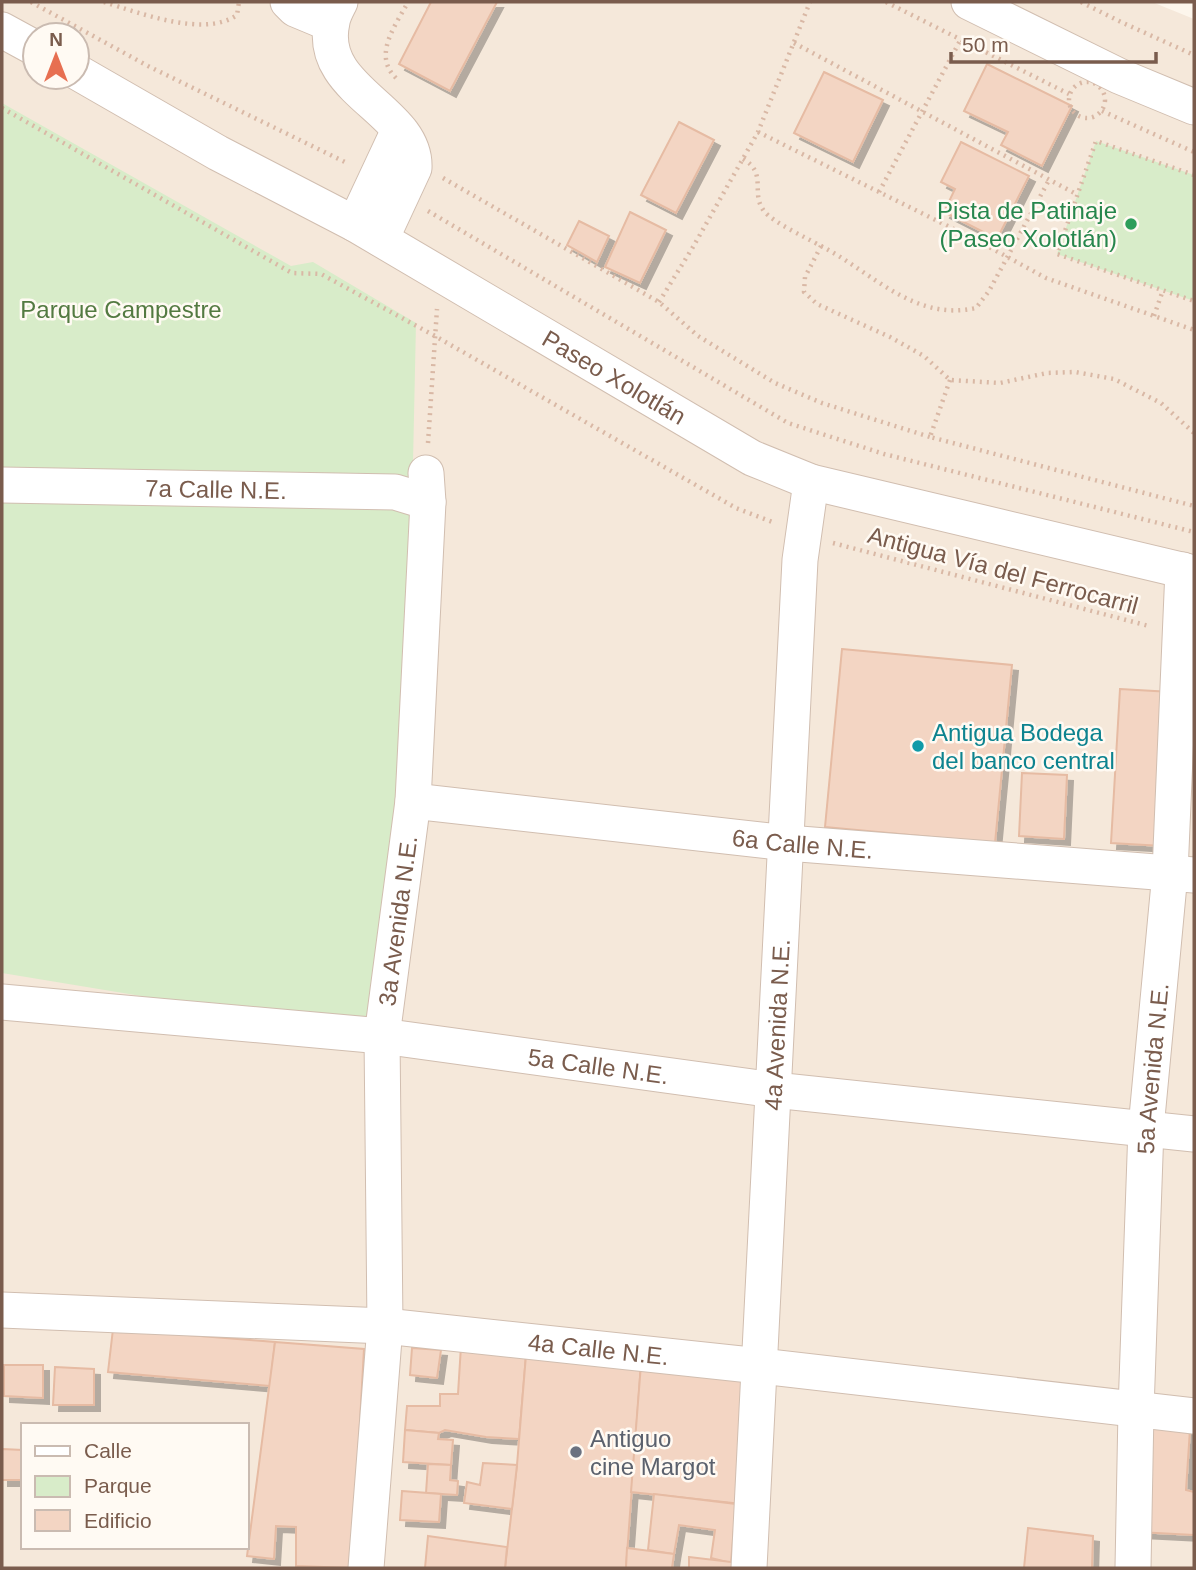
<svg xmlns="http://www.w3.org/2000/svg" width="1196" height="1570" viewBox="0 0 1196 1570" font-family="Arial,sans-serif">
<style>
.residential{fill:#f5e8da;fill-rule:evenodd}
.green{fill:#d8ecc9}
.building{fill:#f3d5c3;stroke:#e6bba3;stroke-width:2;filter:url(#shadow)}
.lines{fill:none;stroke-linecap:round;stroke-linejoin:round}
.minor-casing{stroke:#d1beb0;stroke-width:37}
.path{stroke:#d9b8a5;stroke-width:4.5;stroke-dasharray:2 5;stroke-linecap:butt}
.minor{stroke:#fff;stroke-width:35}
.leisure-dot{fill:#2e9e5b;stroke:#fffaf3;stroke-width:2.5}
.culture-dot{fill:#0f9aa8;stroke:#fffaf3;stroke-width:2.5}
.worship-dot{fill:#6b7280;stroke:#fffaf3;stroke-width:2.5}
.labels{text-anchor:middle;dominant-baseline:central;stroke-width:5;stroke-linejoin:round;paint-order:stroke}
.leisure-label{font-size:24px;fill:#27864d;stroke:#fffaf3;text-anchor:end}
.park-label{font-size:24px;fill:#537a41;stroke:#fffaf3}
.street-label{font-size:24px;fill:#7a5c4d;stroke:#fffaf3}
.culture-label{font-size:24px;fill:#0d838f;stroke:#fffaf3;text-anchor:start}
.worship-label{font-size:24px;fill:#5b616d;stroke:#fffaf3;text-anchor:start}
</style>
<defs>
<filter id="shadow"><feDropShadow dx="6" dy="6" stdDeviation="0" flood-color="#0004"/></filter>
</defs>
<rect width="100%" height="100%" fill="#fdf6ec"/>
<!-- residential -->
<path class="residential" d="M2,2h1150l42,17v1549h-1192zM35,35h42v42h-42zM23,1425h224v122h-224z"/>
<!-- green -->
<g class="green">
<path d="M2,103l289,163 22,-4 103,61 -5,233 -29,480 -380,-63z"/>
<path d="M1096,141l98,34v126l-137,-47z"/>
</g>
<!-- building -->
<g class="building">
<path d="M431,2h66l-47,89 -51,-27z"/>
<path d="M987,64l85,42 -30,60 -41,-21 7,-13 -44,-21z"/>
<path d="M824,72l59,28 -30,62 -59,-29z"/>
<path d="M679,122l35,18 -38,73 -35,-18z"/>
<path d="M961,142l68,34 -32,63 -53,-27 11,-23 -14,-7z"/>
<path d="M630,212l36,18 -26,53 -35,-16z"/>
<path d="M579,221l30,15 -12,26 -30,-17z"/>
<path d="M842,649l170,16 -17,178 -170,-16z"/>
<path d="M1120,689l51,3 -8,154 -52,-3z"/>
<path d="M1022,773l45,2 -3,64 -45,-3z"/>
<path d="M113,1329l162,13 -5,44 -162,-14z"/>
<path d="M275,1342l89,7 -12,219 -56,-2v-39l-20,-1 -2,33 -27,-3z"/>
<path d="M461,1346l65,9 -7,84 -33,-2 -41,-7 -6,3 -34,-3 2,-24h33v-12h18z"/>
<path d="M412,1348l29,2 -4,28 -27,-3z"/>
<path d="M526,1355l115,9 -15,204h-121l12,-103z"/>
<path d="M641,1364l114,11 -13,129 -111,-12z"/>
<path d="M4,1365h39v33l-39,-2z"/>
<path d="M55,1367l39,2v36h-41z"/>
<path d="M1142,1427l48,2 -4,61 8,2v43l-56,-3z"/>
<path d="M405,1430l34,3 -1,6 15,1 -2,25 -48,-3z"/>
<path d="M2,1449l21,1v30h-21z"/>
<path d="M483,1463l34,2 -5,44 -48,-6 3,-21 13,3z"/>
<path d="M428,1464l23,1 -1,15 8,1 -1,14 -31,-2z"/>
<path d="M402,1491l39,3 -2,28 -39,-2z"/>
<path d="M654,1494l82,10 -5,59 -20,-5 4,-28 -36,-5 -5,29 -26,-4z"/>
<path d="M1028,1528l65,8 -1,32h-68z"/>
<path d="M428,1536l79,11 -2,21h-80z"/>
<path d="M627,1548l47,6 -2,14h-46z"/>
<path d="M689,1557l51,6 -1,5h-50z"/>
</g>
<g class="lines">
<defs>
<g id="minor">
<path d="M288,2l7,7 36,15"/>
<path d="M340,2c-3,6 -7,13 -8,20 -16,69 85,88 82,146l-33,71"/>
<path d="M969,2l150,74 75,31"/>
<path d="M2,30l33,18"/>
<path id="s1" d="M77,72l141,81 137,71 397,234 59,24 383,91"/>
<path d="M355,224l44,-94"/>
<path id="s2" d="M2,485l393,7 33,10"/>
<path id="s3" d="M413,801l374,42 407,32"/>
<path id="s4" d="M2,1002l380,34 392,54 420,44"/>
<path id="s5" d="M2,1310l383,16 375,40 434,50"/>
<path id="s6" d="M366,1568l19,-242 -3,-290 31,-235 15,-299 -2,-29"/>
<path id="s7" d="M749,1568l51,-1008 11,-78"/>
<path id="s8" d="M1133,1568l3,-158 10,-282 24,-255 13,-303"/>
</g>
</defs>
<!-- minor casing -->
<use href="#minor" class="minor-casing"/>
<!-- path -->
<g class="path">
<path d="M31,2l117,64 201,98"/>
<path d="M104,2c36,11 100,36 133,13l2,-13"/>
<path d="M886,2l183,92"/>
<path d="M1081,2l40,20 73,33"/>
<path d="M794,43l284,152"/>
<path d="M396,78c-24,-23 0,-53 12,-76"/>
<circle cx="1087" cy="100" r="18"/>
<path d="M2,108l290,165 29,1 114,62 301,172 39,15"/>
<path d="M1102,111l92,41"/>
<path d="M758,132l220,109 68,37 148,52"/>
<path d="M743,159c25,14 7,34 21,52 8,11 43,27 57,35l-16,31 -1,15 13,12 73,33 34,19 26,24 50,3 47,-10 28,-1 39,7 47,24 33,30"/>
<path d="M1194,175l-98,-34 -39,113 137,47"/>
<path d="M443,178l216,124 39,34 77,47 47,20 108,34"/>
<path d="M879,192l82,-153"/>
<path d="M428,211l360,212 96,31 310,78"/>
<path d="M821,246c51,26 93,76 155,62l13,-17 60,-111"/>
<path d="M659,302l34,-55 65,-115 52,-130"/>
<path d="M1154,316l9,-26"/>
<path d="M950,380l-20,57 264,69"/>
<path d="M428,443l9,-134"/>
<path d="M833,543l316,83"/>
</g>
<!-- minor -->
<use href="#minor" class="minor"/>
</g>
<!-- markers -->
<circle class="leisure-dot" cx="1131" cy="224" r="7"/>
<circle class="culture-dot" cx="918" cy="746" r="7"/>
<circle class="worship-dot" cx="576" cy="1452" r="7"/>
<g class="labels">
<!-- leisure labels -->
<g class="leisure-label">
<text x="1117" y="210">Pista de Patinaje<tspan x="1117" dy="28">(Paseo Xolotlán)</tspan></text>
</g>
<!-- park labels -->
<g class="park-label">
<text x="121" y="309">Parque Campestre</text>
</g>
<!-- street labels -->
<g class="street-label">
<text stroke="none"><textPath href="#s1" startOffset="618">Paseo Xolotlán</textPath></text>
<text stroke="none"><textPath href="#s2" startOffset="214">7a Calle N.E.</textPath></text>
<text transform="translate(1003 570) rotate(15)">Antigua Vía del Ferrocarril</text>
<text stroke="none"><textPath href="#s3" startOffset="392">6a Calle N.E.</textPath></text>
<text stroke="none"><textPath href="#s6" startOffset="649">3a Avenida N.E.</textPath></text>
<text stroke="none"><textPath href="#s7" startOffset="544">4a Avenida N.E.</textPath></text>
<text stroke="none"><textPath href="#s4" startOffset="600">5a Calle N.E.</textPath></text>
<text stroke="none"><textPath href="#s8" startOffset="500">5a Avenida N.E.</textPath></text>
<text stroke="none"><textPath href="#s5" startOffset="598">4a Calle N.E.</textPath></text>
</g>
<!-- culture labels -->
<g class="culture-label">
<text x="932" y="732">Antigua Bodega<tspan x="932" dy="28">del banco central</tspan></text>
</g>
<!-- worship labels -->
<g class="worship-label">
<text x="590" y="1438">Antiguo<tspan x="590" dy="28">cine Margot</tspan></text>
</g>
</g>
<!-- border -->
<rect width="1196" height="1570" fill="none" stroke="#7a5c4d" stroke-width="7"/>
<!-- legend -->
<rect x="21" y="1423" width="228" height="126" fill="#fffaf3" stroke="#cabbb1" stroke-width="2"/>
<rect x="35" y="1446" width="35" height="10" fill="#ffffff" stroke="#cabbb1" stroke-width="2"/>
<text x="84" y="1458" font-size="21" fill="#7a5c4d">Calle</text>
<rect x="35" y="1476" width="35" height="21" fill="#d8ecc9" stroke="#cabbb1" stroke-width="2"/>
<text x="84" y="1493" font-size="21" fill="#7a5c4d">Parque</text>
<rect x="35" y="1510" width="35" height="21" fill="#f3d5c3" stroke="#cabbb1" stroke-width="2"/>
<text x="84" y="1528" font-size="21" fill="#7a5c4d">Edificio</text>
<!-- north arrow -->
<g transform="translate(56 56)"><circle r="33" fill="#fffaf3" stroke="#cabbb1" stroke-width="2"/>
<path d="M0-5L12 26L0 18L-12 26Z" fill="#e76f51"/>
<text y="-10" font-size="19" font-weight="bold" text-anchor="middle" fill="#7a5c4d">N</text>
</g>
<!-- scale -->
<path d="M951 52v10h205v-10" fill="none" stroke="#7a5c4d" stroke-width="3.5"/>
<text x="962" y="52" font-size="21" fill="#7a5c4d" stroke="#fffaf3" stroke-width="5" paint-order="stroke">50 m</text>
</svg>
